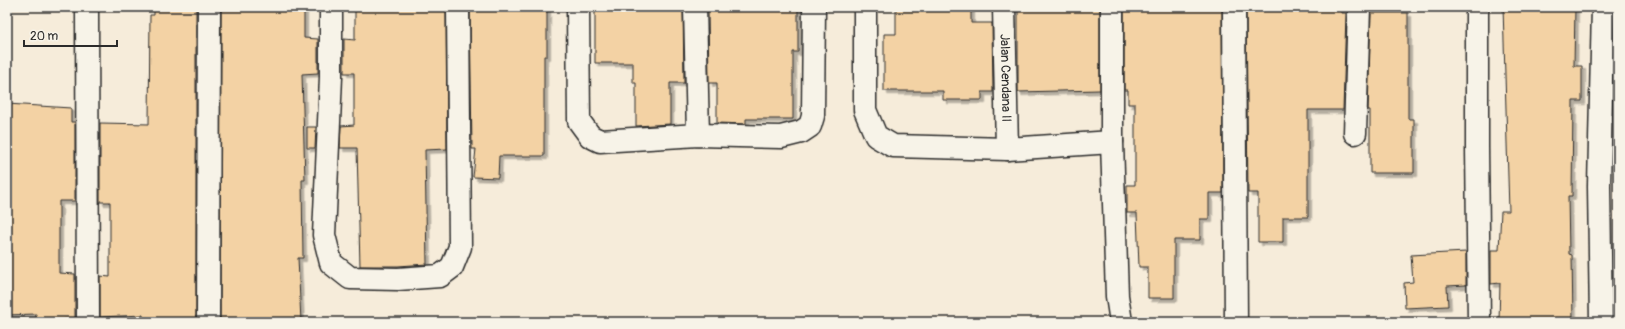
<svg xmlns="http://www.w3.org/2000/svg" width="1625" height="329" viewBox="0 0 1625 329" font-family="Pangolin,sans-serif">
<style>
.building{fill:#f3d2a4;stroke:#2b2b2b;filter:url(#shadow)}
.lines{fill:none;stroke-linecap:round;stroke-linejoin:round}
.street-casing{stroke:#2b2b2b;stroke-width:25}
.street{stroke:#f7f3e8;stroke-width:22}
.labels{text-anchor:middle;dominant-baseline:central;stroke-width:4;stroke-linejoin:round;paint-order:stroke}
.street-label{font-size:13px;fill:#2b2b2b;stroke:#f7f3e8}
</style>
<defs>
<filter id="shadow"><feDropShadow dx="3.5" dy="3.5" stdDeviation="0" flood-color="#0004"/></filter>
</defs>
<rect width="100%" height="100%" fill="#f6ecda"/>
<filter id="ink" filterUnits="userSpaceOnUse"><feTurbulence type="fractalNoise" baseFrequency=".025" numOctaves="2"/><feDisplacementMap in="SourceGraphic" scale="8" xChannelSelector="R" yChannelSelector="G"/><feConvolveMatrix kernelMatrix="1 2 1 2 8 2 1 2 1" color-interpolation-filters="sRGB"/></filter>
<g filter="url(#ink)">
<!-- building -->
<g class="building">
<path d="M154,7h42v315h-53v-7l-43,2v-41l10,1v-75h-10v-79l49,1 1,-109h4z"/>
<path d="M221,7h83v31l14,1v34l-16,1 3,106h-3l1,78h-5l3,64h-81z"/>
<path d="M355,7h91l1,142 -22,1 2,114 -29,2h-38l-3,-118h-17l1,-22 13,-1v-52h-10v-34l11,1z"/>
<path d="M470,7h77v49h-3v100h-45l-1,22 -25,-1 3,-28h-4z"/>
<path d="M595,7h88l1,76h-14v41l-34,2v-43h-3v-20h-38z"/>
<path d="M708,7h90v45h-5v67h-47v5l-29,-1v-40h-8z"/>
<path d="M896,7h75v16h21l1,69h-11v8h-39v-9h-59v-57h12z"/>
<path d="M1018,7h82v83l-82,2z"/>
<path d="M1124,7h98l1,186h-14v26h-9v21h-26v58h-26v-31h-9l-2,-54h-10v-28h8v-81h-7v-14h-4z"/>
<path d="M1246,7h95v6h5l-3,97h-35v107h-25v25h-25v-49h-10z"/>
<path d="M1503,7h72l-1,59h8v35h-9l-1,95h-4l1,58 3,1 1,67h-74l1,-39 -9,1v-34h8l2,-39h8z"/>
<path d="M1371,13h37v106h6v54h-44v-63h-2z"/>
<path d="M7,104l64,4v14h4v79h-16v72l16,1v45h-11v3h-28v-8l-29,1z"/>
<path d="M307,127h9l-1,21h-8z"/>
<path d="M1466,252v33l-19,1 1,20 -43,2 -1,-25 9,-1 -2,-27z"/>
</g>
<g class="lines">
<defs>
<g id="street">
<path d="M87,7l1,315"/>
<path d="M331,7v70l-7,158 7,28 19,15 48,1 42,-3 12,-9 8,-20 -2,-240"/>
<path d="M578,7l1,114 11,15 10,5 98,-6 83,2 20,-5 9,-6 3,-10 1,-109"/>
<path d="M695,7l3,128"/>
<path d="M865,7v103l11,26 17,10 114,3 105,-7"/>
<path id="s1" d="M1004,7l3,142"/>
<path d="M1112,7v135l5,154 4,26"/>
<path d="M1234,7l2,315"/>
<path d="M1477,7v140l2,175"/>
<path d="M1355,133l4,-126"/>
<path d="M208,322l1,-315"/>
<path d="M1601,322l-2,-136 4,-179"/>
</g>
</defs>
<!-- street casing -->
<use href="#street" class="street-casing"/>
<!-- street -->
<use href="#street" class="street"/>
</g>
</g>
<g class="labels">
<!-- street labels -->
<g class="street-label">
<text stroke="none"><textPath href="#s1" startOffset="71">Jalan Cendana II</textPath></text>
</g>
</g>
<!-- margin -->
<rect width="1625" height="329" fill="none" stroke="#f7f3e8" stroke-width="24"/>
<rect x="12" y="12" width="1601" height="305" fill="none" stroke="#2b2b2b" stroke-width="1.5" filter="url(#ink)"/>
<!-- scale -->
<path d="M24 40v6h93v-6" fill="none" stroke="#2b2b2b" stroke-width="2"/>
<text x="30" y="40" font-size="12" fill="#2b2b2b" stroke="#f7f3e8" stroke-width="3" paint-order="stroke">20 m</text>
</svg>
